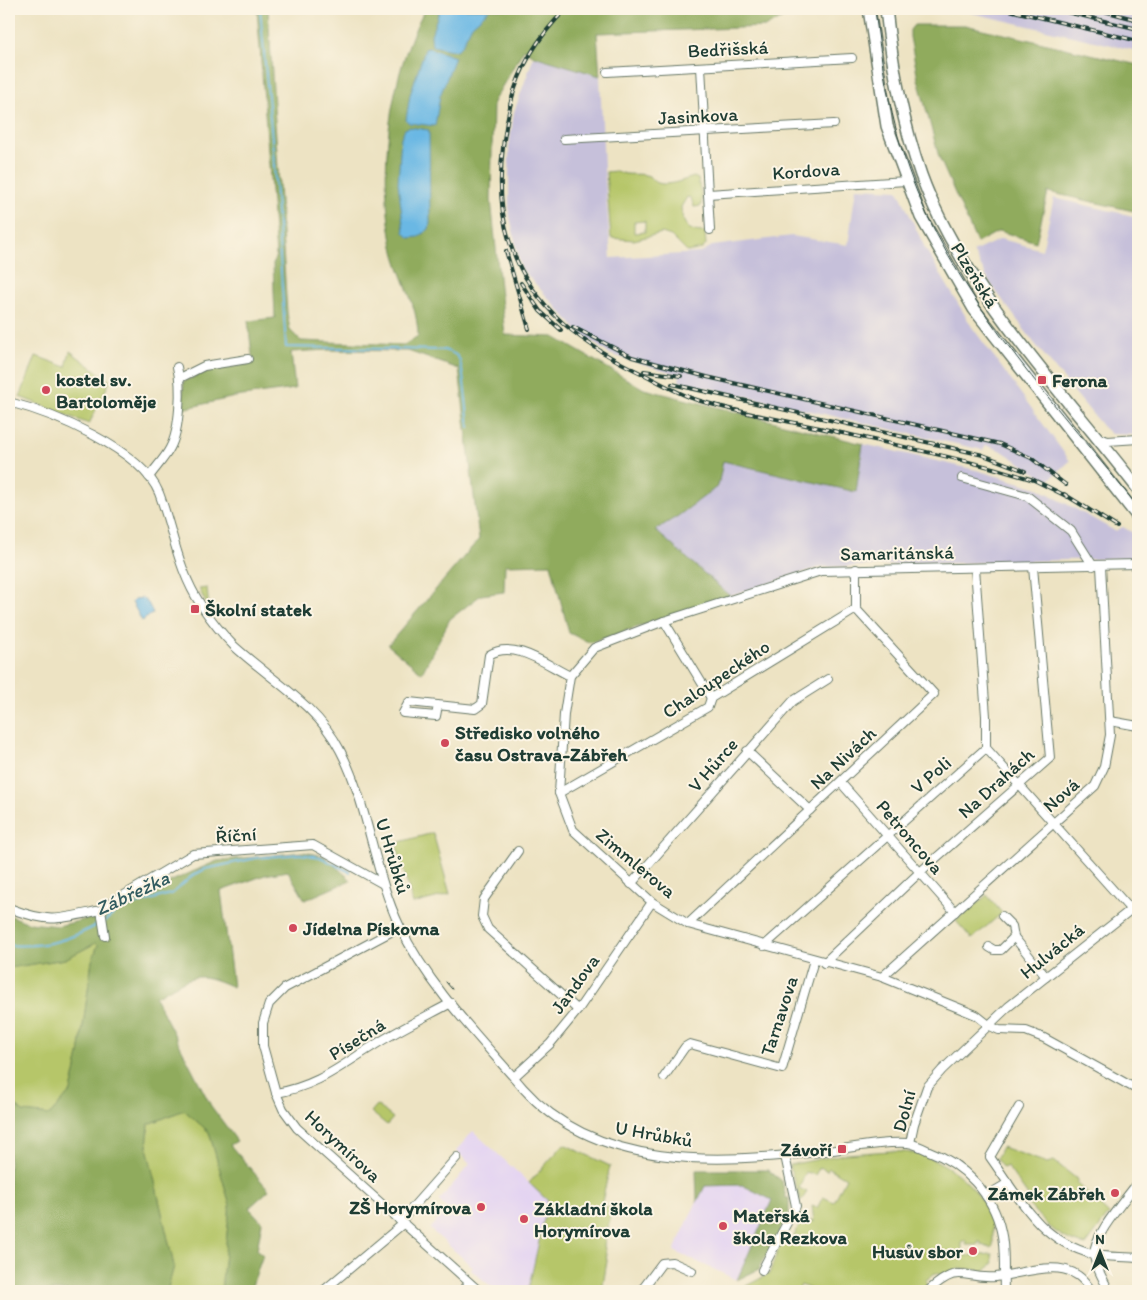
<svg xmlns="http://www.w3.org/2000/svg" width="1147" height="1300" viewBox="0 0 1147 1300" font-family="Itim,sans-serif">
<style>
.built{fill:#e3d3f2}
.industrial{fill:#c6c0da}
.green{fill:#b6c669;stroke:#6a824e;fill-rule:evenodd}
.forest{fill:#90ab5d;stroke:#587448}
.water{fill:#6ab8e4;stroke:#447a8c}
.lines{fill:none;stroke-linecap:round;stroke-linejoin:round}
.stream{stroke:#6ab8e4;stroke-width:2}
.street-casing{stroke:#677766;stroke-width:10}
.secondary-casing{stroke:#677766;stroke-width:14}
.street{stroke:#fff;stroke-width:8}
.secondary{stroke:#fff;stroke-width:11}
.tram{stroke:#1f3d34;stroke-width:1}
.rail-casing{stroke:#1f3d34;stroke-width:4}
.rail{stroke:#fcf5e5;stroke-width:2;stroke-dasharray:5.5;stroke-linecap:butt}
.poi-dot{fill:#d1495b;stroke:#fcf5e5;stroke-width:2}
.labels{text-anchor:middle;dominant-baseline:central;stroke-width:4;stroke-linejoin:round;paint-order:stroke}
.street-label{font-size:19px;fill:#1f3d34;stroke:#fcf5e5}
.poi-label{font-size:19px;font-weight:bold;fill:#1f3d34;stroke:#fcf5e5;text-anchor:start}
.water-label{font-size:20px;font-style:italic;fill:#325c60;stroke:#fcf5e5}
</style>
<rect width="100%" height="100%" fill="#fcf5e5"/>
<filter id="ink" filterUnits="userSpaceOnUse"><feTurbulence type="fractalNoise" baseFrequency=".02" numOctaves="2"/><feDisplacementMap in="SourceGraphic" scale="10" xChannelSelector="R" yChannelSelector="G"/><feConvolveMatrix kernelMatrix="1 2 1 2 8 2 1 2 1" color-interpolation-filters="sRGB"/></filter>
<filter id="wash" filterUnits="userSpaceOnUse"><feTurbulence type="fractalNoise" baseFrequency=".0096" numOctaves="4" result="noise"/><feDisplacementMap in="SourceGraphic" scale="20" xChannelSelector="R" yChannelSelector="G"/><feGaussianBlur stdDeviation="1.12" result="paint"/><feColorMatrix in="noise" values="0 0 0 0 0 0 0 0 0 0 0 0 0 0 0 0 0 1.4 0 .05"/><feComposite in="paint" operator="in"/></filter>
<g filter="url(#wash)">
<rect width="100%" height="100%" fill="#ede3c3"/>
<!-- built -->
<g class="built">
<path d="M473,1131l56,52 35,-39 46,22 -9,40 11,2 -8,37 3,16 -5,30h-105l-26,-21 2,-3 -43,-38 17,-20 -8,-8 31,-37 -14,-13z"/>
<path d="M742,1185l31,15 -36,80 -63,-29 30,-65z"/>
</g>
<!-- industrial -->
<g class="industrial">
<path d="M954,9h184v42z"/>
<path d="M534,56l66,20 4,92 7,90 89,-5 12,-7 80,-10 56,9 8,-57 42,2 27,58 47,79 98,134 -22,20 -46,-30 -16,-6 -3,5 -304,-69 1,-6 -71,-21 -30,-22 -58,-64 -12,-56v-64l5,-36z"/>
<path d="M1054,198l84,19v218l-27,-1 -8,-7 -68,-83 -45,-61 -17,-31 28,-13 41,11z"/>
<path d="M863,444l113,26 62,18 77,43 8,-4 15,9v22l-318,9 -90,29 -76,-66 24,-14 44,-55 133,31z"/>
</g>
<!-- green -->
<g class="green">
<path d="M616,171c12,6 22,1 33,5 10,15 30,5 45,1l4,2 4,20 -1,7 -7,1 -3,-9 -4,-1 -6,10c2,18 6,25 24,25l1,13 -4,4 -15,3 -16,-16 -9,-3 -28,7 -23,-2 -5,-66zM645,221v11l-11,1v-11z"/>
<path d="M70,351l40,30 -21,43 -69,-27 16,-41 30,11z"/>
<path d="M207,588l2,21 -10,-20z"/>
<path d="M433,833l17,61 -37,10 -17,-61z"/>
<path d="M987,895l15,18 -30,26 -16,-18z"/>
<path d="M96,943l2,2 -6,16 -13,94 -8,36 -21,24 -27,-3 -14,-13v-131l56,-9z"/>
<path d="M377,1105l16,13 -6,7 -16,-13z"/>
<path d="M184,1110l25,22 21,73 -9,86h-54l7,-25 -27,-119 2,-23z"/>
<path d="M564,1144l46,22 -9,40 11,2 -8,37 3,16 -5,30h-74l20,-90 -19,-18z"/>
<path d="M1002,1147l45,16 7,-2 24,19 -2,3 31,29 2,2 -23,31c-27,-5 -42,-23 -59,-42l4,-3 -24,-34 -4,2 -7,-9z"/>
<path d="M891,1151c9,1 19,1 27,3 31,8 66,36 74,69 1,7 1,16 1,23l-2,2 -10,-3v-3h-3v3h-12v-4h-4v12l3,3 27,-2 1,10 -9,7 -22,-3 -21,7 -6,-2 -9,7 1,7 -5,4h-107l-14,-6 -3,6h-72l16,-3 27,-14 11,-29 12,-4 11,-25 11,6 -2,-16 5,2 6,-11 11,5 12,-24 -17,-10 -2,3 -7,-4 -5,8 -9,-3 -7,16 8,4 -6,9 -12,-36 56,-11z"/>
</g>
<!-- forest -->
<g class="forest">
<path d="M257,9h11l19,304 3,17 11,11 103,4 14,-9c0,-30 -17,-57 -24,-85 -17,-74 -6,-175 31,-242h374l-33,18 -169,6 3,43 -66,-20 -10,-7 -31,53 -2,98 14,135 49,2 90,52 219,55 -7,48 -133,-31 -5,25 -40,30 -23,14 75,66 -140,47 -21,-10 -18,-69 -46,1 -1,27 -23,3 -31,24 -28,54 -34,-28 91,-106 -20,-170 -51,-18 -79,-1 -38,2 4,37 -60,8 -53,12 2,-28 24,-10 45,-8 -5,-42 27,-3 -2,-54 3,-9z"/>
<path d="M914,25h51l173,40v147l-90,-20 -12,50 -37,-11 -22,12 -38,-86 -21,-78 -8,-42v-7z"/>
<path d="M303,852l21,4 27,24 -46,20 -17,-29 -23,4 -44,16 12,96c-40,-18 -41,-10 -78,10l56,109 26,35 -7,4 39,45 -20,18 13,14 -5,28 6,5 -13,36h-29l9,-86 -21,-73 -25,-22 -35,14 -2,23 27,119 -7,25h-144l-4,-3h-10v-192v4l14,12 27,3 21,-24 8,-36 13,-94 6,-16 -2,-2 -31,16 -56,9v-53l20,8 29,3 25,-6 134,-59z"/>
<path d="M696,1170h72l14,11 4,17h3v15l-30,56 -22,11 35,-80 -30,-15 -37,1 -8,16z"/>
</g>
<!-- water -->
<g class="water">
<path d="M440,9h50l-18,16 -9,18 -6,8 -25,-5 -1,-11z"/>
<path d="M429,48l26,9 -15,39 -5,30 -26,-3 -3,-3 4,-25 15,-46z"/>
<path d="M409,127l20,3 1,93 -1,6 -10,8 -10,1 -5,-6 -6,-49 3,-46 4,-8z"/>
<path d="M142,598l6,5 5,10 -11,8 -10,-19 3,-3z"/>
</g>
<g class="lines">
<!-- stream -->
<g class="stream">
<path d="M260,9l13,141 13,197 158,3c5,2 11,3 14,7 6,8 9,57 11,70"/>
<path d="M105,921l15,-12 53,-16 19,-17 13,-7 51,-11 44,-4 20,3 30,15"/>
<path d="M9,945c35,3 61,-5 92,-22"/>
</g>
</g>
</g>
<g filter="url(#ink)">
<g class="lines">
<defs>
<g id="street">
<path d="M701,67l9,163"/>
<path d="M607,72l245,-14"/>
<path d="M564,139l270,-15"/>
<path d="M708,194l198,-13"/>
<path d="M180,378l24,-12 44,-7"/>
<path d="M9,402c43,11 132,47 150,91 14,37 19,78 42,112 10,15 20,28 33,41 36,33 83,59 106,104 29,55 33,121 60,177 29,60 80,111 123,161 74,83 195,75 296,64 27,-3 62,-11 89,-9 7,1 15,5 21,8 35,13 64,43 72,80 5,20 2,41 3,60"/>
<path d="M1099,438l9,3 30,-2"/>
<path d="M149,477c7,-10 16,-19 21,-29 10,-18 12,-62 7,-81"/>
<path d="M962,478l65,18 44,35 22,35"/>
<path d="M1138,564l-317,7 -157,50 -70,27 -24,28 -6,38 -5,79 14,37 79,72 36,22 194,53 94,38 14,11 9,4 27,1 18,7 94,52"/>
<path d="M664,621l47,77"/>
<path d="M438,705l-2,11 -33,-3 6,-11 66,7 7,-5 7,-49c25,-16 58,10 81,21"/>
<path d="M1110,721l28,5"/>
<path d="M986,748l145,162"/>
<path d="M747,751l63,59"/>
<path d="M841,783l114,129"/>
<path d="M559,793l149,-86 3,-9 145,-89v-40"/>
<path d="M518,851l-34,48 -2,17 6,13 90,81"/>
<path d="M631,884l162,-183 35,-22"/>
<path d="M9,908c41,16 51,11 92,2"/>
<path d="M688,924l246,-230 -78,-85"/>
<path d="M400,927l-115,61 -16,16 -6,19v23l13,47 7,16 14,19 182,163"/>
<path d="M105,936l-4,-26 3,-3 89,-53 120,-9 70,39"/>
<path d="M1014,937l32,40"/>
<path d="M764,946l222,-198v-32l-11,-148"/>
<path d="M989,947l5,3h7l13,-13 -2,-11 -10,-10"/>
<path d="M824,963l96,-91 130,-114 -17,-191"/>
<path d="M882,977l213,-191 9,-19 6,-32 -9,-169"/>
<path d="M514,1077l36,-33 28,-34 74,-108"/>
<path d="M664,1077l21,-30 5,-3 92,25 32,-109"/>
<path d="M276,1093c41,-7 63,-26 97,-47 25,-16 52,-29 78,-43"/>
<path d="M1019,1107l-29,50c30,42 49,83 102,97 15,4 32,2 46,4"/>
<path d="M910,1143l4,-19 13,-37 15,-17 66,-63 130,-103"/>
<path d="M986,1196l22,-13"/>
<path d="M399,1220l6,-4 52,-59"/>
<path d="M762,1270l34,-64 -11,-50"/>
<path d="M323,1291l81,-68"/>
<path d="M462,1291l7,-7"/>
<path d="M641,1291l21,-28 10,-1 20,9"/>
<path d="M928,1291c34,-30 33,-11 68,-14 32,-4 75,-24 95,14"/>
<path d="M1109,1291c-5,-11 -14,-24 -15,-36 -1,-20 32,-56 44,-73"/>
</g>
<g id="secondary">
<path d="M869,9l18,117 34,91 53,92 164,208"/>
<path d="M886,9c6,56 16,112 35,166 41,113 144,219 217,314"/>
</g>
</defs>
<!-- street casing -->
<use href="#street" class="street-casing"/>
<!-- secondary casing -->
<use href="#secondary" class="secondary-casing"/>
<!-- street -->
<use href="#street" class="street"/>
<!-- secondary -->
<use href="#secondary" class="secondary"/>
<!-- tram -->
<g class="tram">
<path d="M875,9c7,62 18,125 42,183 48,117 144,218 221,315"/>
<path d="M446,982l6,7"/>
</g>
<defs>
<g id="rail">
<path d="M1005,9l133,32"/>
<path d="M1054,9l84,20"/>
<path d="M1096,9l42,11"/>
<path d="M512,98c-11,45 -17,97 -3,142 21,68 76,107 138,136 15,8 31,17 47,23 40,13 84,20 126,29 57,13 115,25 173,40l41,12 34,17"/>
<path d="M510,105c10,-39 28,-68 56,-96"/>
<path d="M506,251l23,78"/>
<path d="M521,283l19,28 21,19"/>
<path d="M573,327l59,30 75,20 293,67 31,14 35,27"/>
<path d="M644,371l37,5"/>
<path d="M672,384l311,71 42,16"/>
<path d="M1064,494l53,33"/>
</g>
</defs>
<!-- rail casing -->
<use href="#rail" class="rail-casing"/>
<!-- rail -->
<use href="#rail" class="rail"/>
</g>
</g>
<!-- markers -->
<g class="poi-dot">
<rect x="1037" y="375" width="10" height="10" rx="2.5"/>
<circle cx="46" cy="390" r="5"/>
<rect x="190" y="604" width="10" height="10" rx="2.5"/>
<circle cx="445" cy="743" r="5"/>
<circle cx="293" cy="928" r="5"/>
<rect x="837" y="1144" width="10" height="10" rx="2.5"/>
<circle cx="1115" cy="1193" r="5"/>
<circle cx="481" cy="1207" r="5"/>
<circle cx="524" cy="1219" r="5"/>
<circle cx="723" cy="1226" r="5"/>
<circle cx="973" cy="1251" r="5"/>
</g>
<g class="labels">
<!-- street labels -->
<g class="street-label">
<text transform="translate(728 49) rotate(-3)">Bedřišská</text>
<text transform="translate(698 116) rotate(-3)">Jasinkova</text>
<text transform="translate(806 171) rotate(-4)">Kordova</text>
<text transform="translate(975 275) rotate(58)">Plzeňská</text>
<text transform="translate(897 553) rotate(-1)">Samaritánská</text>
<text transform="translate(716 679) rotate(-34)">Chaloupeckého</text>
<text transform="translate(843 758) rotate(-43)">Na Nivách</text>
<text transform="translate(713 765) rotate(-49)">V Hůrce</text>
<text transform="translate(931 775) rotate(-41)">V Poli</text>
<text transform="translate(996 783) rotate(-42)">Na Drahách</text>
<text transform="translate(1061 795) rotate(-42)">Nová</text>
<text transform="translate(236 835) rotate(-4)">Říční</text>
<text transform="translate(910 837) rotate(49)">Petroncova</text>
<text transform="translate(393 856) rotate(73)">U Hrůbků</text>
<text transform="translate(636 863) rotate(40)">Zimmlerova</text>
<text transform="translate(1052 951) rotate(-39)">Hulvácká</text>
<text transform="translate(575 984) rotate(-54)">Jandova</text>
<text transform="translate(779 1016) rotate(-72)">Tarnavova</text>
<text transform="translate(357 1039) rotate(-32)">Písečná</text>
<text transform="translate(904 1111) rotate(-75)">Dolní</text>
<text transform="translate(654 1134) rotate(10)">U Hrůbků</text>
<text transform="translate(343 1146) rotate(43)">Horymírova</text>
</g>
<!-- poi labels -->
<g class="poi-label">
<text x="56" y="379">kostel sv.<tspan x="56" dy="22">Bartoloměje</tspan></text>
<text x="1052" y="380">Ferona</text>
<text x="205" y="609">Školní statek</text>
<text x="455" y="732">Středisko volného<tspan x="455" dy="22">času Ostrava-Zábřeh</tspan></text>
<text x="303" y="928">Jídelna Pískovna</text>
<text x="832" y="1149" text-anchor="end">Závoří</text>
<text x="1105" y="1193" text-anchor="end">Zámek Zábřeh</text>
<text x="471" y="1207" text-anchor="end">ZŠ Horymírova</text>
<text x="534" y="1208">Základní škola<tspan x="534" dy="22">Horymírova</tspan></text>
<text x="733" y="1215">Mateřská<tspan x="733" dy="22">škola Rezkova</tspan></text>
<text x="963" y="1251" text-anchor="end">Husův sbor</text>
</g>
<!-- water labels -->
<g class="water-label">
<text transform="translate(132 893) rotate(-25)">Zábřežka</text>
</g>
</g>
<!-- margin -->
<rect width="1147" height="1300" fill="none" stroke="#fcf5e5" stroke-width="30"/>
<!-- north arrow -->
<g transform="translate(1100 1252)" stroke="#fcf5e5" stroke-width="4" paint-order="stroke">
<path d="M0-4L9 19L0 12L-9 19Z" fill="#1f3d34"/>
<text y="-8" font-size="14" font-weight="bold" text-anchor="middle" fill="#1f3d34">N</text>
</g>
</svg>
